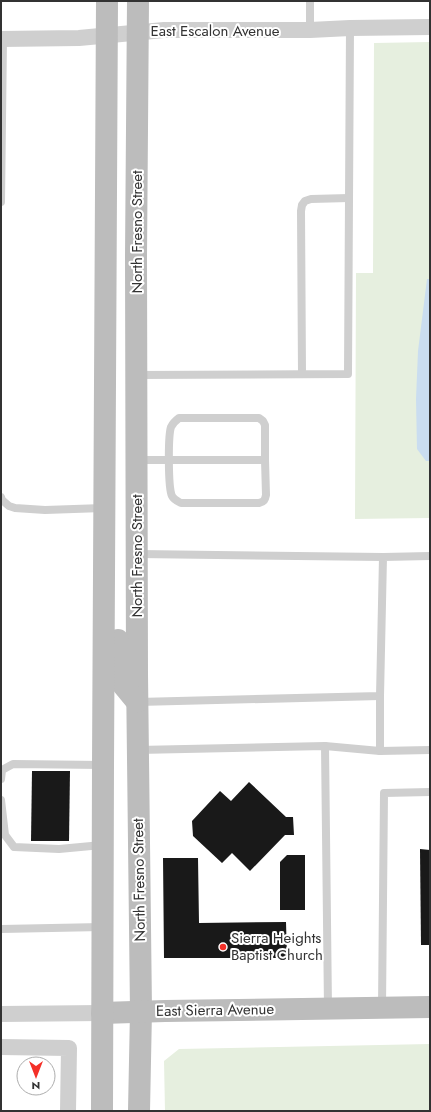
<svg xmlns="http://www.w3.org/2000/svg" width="431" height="1112" viewBox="0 0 431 1112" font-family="Jost,sans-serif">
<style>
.green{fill:#e6efdf}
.water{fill:#caddf0}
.building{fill:#191919}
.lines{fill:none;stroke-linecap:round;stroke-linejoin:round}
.lane{stroke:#cfcfcf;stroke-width:8}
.street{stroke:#cfcfcf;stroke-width:16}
.secondary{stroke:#bcbcbc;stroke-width:22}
.poi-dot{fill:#f43028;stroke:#fff;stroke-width:1.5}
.labels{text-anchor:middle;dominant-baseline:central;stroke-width:4;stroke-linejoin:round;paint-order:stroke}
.street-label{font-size:15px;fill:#323232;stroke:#fff}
.poi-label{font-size:15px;fill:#323232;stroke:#fff;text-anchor:start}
</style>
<rect width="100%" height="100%" fill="#fff"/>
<!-- green -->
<g class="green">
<path d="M430,42v476l-75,1 1,-246h17l1,-230z"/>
<path d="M430,1044v67h-265l-1,-50 15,-12z"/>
</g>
<!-- water -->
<path class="water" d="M427,279h3v182h-4l-9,-12 -1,-50 2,-48z"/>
<!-- building -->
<g class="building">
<path d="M32,771h38l-1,70h-38z"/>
<path d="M249,782l37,35h7l1,18h-9l-35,36 -18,-18 -10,10 -29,-27 -1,-15 28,-30 11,10z"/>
<path d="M420,849l10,1v95h-9z"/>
<path d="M287,855h18v55h-25v-48z"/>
<path d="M163,858h35l1,65 87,-1 1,36h-123z"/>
</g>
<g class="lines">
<!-- lane -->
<g class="lane">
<path d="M310,30v-29"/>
<path d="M1,202l2,-163"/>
<path d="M302,374l-1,-163 1,-6 3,-4 6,-2 38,-1"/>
<path d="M137,375l211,-1 2,-346"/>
<path d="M137,460h128v-35l-2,-4 -4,-3h-80c-4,3 -6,5 -8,9 -3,9 -3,61 1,69 2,4 5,5 9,7h78c5,-1 6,-3 7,-8l-1,-35"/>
<path d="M1,497l1,3 7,6 6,2 30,2 58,-2"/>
<path d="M138,554l245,3"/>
<path d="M138,702l242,-6 3,-139 47,-1"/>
<path d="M325,746l55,5 50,-1"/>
<path d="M138,750l187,-4 3,262"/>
<path d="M380,751v-55"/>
<path d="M1,779l1,-9 11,-6 89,1"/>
<path d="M1,800l4,35 9,12 45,2 43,-4"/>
<path d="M1,929l101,-2"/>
<path d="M382,1007l2,-214 46,-1"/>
</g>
<!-- street -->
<g class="street">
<path d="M1,39l78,-1 85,-8h146l40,-2 80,-1"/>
<path d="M1,1014l101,-1"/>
<path d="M1,1047l68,1 -1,63"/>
</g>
<!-- secondary -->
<g class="secondary">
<path d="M138,1l-2,256 1,417 4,337 -2,100"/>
<path d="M118,640v28l5,17 14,17"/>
<path d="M102,1013l63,-2 265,-4"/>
<path d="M102,1111l1,-346 4,-764"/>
</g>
</g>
<!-- markers -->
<circle class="poi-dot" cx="223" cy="947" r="4"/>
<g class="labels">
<!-- street labels -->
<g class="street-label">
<text x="215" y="31">East Escalon Avenue</text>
<text transform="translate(137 232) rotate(-90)">North Fresno Street</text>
<text transform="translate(137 556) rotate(-90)">North Fresno Street</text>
<text transform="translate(139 880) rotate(-91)">North Fresno Street</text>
<text transform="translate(215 1010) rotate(-1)">East Sierra Avenue</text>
</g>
<!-- poi labels -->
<g class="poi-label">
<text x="231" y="938">Sierra Heights<tspan x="231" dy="17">Baptist Church</tspan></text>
</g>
</g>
<!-- border -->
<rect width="431" height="1112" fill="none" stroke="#323232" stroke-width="4"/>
<!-- north arrow -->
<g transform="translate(36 1076) rotate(180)"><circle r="19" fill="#ffffff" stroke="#adadad"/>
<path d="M0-3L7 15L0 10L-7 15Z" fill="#f43028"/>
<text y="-6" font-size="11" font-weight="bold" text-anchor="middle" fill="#323232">N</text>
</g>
</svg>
